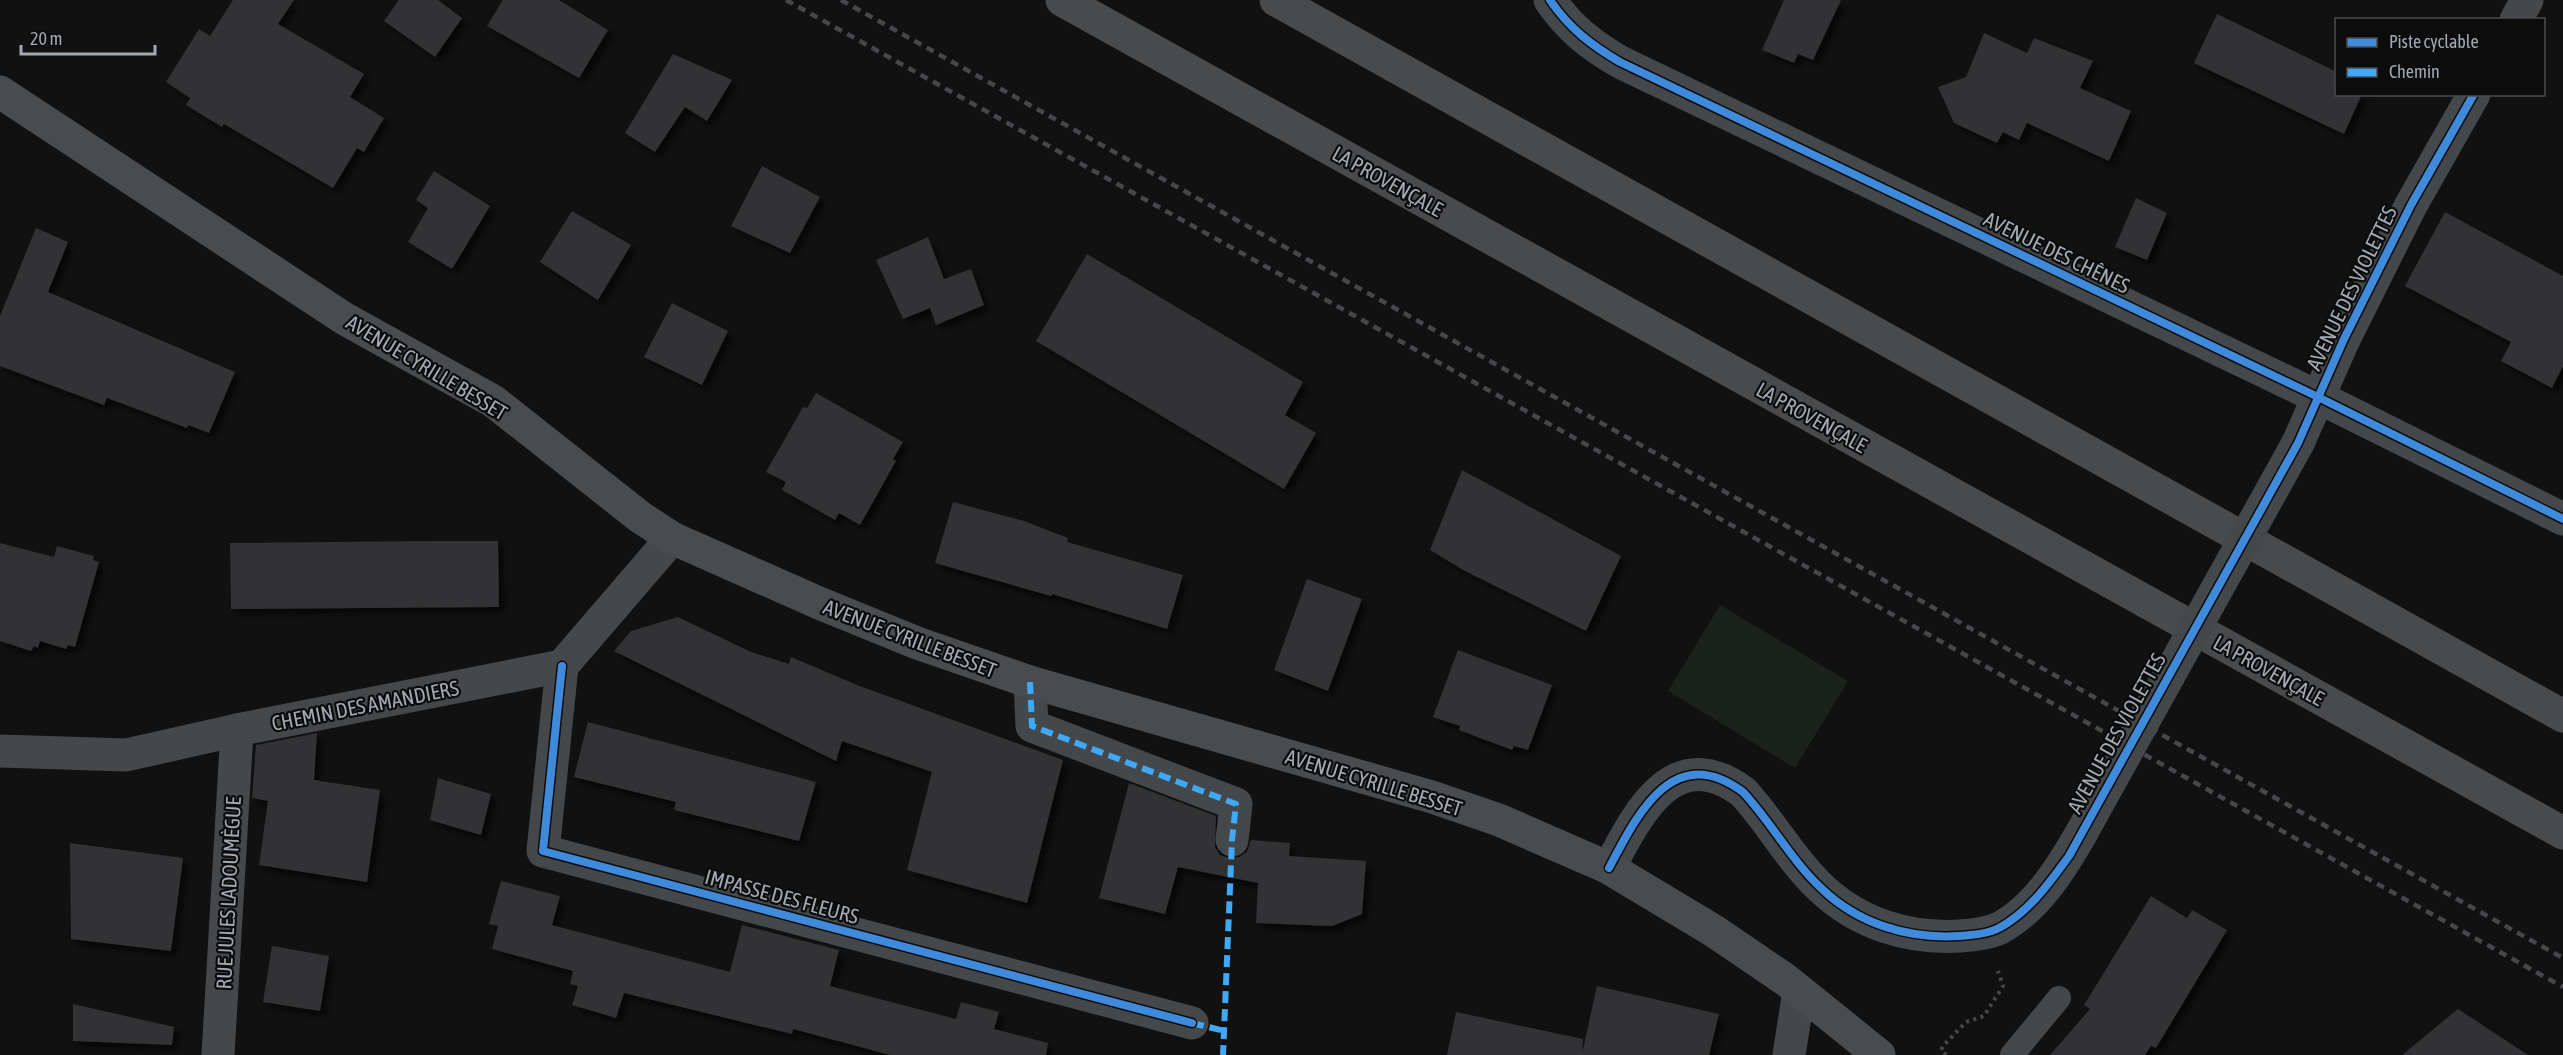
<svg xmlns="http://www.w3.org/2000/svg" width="2563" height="1055" viewBox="0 0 2563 1055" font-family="'Asap Condensed',sans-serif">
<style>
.green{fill:#1b221c}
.building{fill:#313234;filter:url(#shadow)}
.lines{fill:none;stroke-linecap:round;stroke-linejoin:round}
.path{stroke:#47484c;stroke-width:4;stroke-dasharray:3 4.5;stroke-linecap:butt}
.service{stroke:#45484a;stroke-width:24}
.minor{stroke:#45484a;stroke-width:33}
.secondary{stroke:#494c4f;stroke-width:33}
.motorway{stroke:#484a4c;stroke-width:33}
.rail{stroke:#46474b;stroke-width:4.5;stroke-dasharray:8 6;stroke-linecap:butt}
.minor-bridge{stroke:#45484a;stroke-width:33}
.quiet{stroke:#3fa9f5;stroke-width:6;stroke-dasharray:12 6;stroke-linecap:butt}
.cycleway-casing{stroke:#0c0c0d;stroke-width:11}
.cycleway{stroke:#408adc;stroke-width:8}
.labels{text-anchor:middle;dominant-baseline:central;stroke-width:4.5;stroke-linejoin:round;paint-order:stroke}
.street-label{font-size:21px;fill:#a1aab4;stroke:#0c0c0d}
</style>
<defs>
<filter id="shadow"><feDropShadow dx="5.5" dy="5.5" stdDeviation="3" flood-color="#0009"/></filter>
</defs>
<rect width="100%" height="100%" fill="#111112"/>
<!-- green -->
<path class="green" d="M1720,605l128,76 -53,87 -127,-77z"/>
<!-- building -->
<g class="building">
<path d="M233,0h61l-16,24 86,50 -14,23 34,21 -20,34 -7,-4 -24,40 -109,-64 -2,3 -36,-22 4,-7 -24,-16 33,-53 11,7z"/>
<path d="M399,0h39l24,18 -27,39 -51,-36z"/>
<path d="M503,0h56l49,30 -29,48 -92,-52z"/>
<path d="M1784,0h57l-28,60 -15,-6 -4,9 -32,-13z"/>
<path d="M2217,14l120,58v22h25l-18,40 -150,-71z"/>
<path d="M1984,33l43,20 7,-15 59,23 -13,27 51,23 -22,50 -82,-38 -8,17 -16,-8 -6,11 -43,-20 -16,-36 28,-10z"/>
<path d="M673,54l59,26 -25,41 -22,-14 -30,45 -30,-19z"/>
<path d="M762,166l58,31 -30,56 -59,-27z"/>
<path d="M434,171l56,35 -38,63 -44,-27 20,-34 -12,-8z"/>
<path d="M2136,198l31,15 -20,47 -32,-13z"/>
<path d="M572,211l59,34 -33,55 -58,-38z"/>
<path d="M2445,212l118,64v90l-11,22 -51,-27 10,-19 -106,-56z"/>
<path d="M36,228l32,14 -20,50 187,80 -26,61 -21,-8 -1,3 -80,-30 -3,7 -104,-39v-50z"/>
<path d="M928,237l16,42 27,-10 13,36 -48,20 -6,-17 -27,11 -27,-59z"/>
<path d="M1087,254l216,128 -18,33 31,18 -32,56 -248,-148z"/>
<path d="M672,303l56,28 -26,54 -58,-28z"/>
<path d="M816,393l87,49 -10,17 3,2 -36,64 -21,-12 -4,7 -53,-30 4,-8 -20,-10 37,-65 4,1z"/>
<path d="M1462,470l159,86 -35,75 -121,-60 -35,-21z"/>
<path d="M953,502l71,19 44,17 -1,4 116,33 -16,54 -115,-35 -1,2 -116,-33z"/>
<path d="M429,541h69l1,66 -268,2 -1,-66z"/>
<path d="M0,543l54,14 3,-11 37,10 -1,4 6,2 -24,85 -7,-2 -2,4 -26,-8 -2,7 -4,-2 -3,5 -31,-10z"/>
<path d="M1307,579l55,20 -34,92 -54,-21z"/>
<path d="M678,617l73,35 38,12 2,-7 66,28 206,75 -36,143 -120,-33 25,-98 -90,-31 -6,20 -222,-110 17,-20z"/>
<path d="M1458,650l94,35 -24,65 -14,-4 -2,4 -53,-20 1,-4 -27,-9z"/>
<path d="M588,722l228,60 -17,59 -125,-31 2,-8 -102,-25z"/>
<path d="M317,733l-3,47 66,10 -13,92 -108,-17 9,-64 -16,-3 4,-53z"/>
<path d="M438,778l53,16 -10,41 -51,-15z"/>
<path d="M1129,783l87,33 -1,31 5,8 9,3 10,-1 8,-5 4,-12 39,3 -1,13 77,5 -4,53 -30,12 -76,-3 2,-40 -80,-16 -13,47 -66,-16z"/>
<path d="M70,843l113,15 -12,93 -100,-12z"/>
<path d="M501,881l59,15 -8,29 178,47 12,-47 97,25 -9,36 126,33 5,-17 38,10 -5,17 54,14 -2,12h-156l-97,-26 -1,5 -168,-41 -8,25 -44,-13 6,-19 -8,-2 3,-13 -81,-22 6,-23 -9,-2z"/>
<path d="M2151,896l36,22 5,-8 35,20 -71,118 -5,-2 -6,9h-95l40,-46 -6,-4z"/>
<path d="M272,946l57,10 -9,55 -57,-9z"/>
<path d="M1597,986l122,28 -10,41h-262l9,-43 127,27 -1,15z"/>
<path d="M73,1004l101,23 -2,18 -99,-4z"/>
<path d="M2458,1009l70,46h-126z"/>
</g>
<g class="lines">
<!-- path -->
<path class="path" d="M1946,1055l-5,-5 2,-4 23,-24 18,-6 19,-30 -5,-15"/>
<!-- service -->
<path class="service" d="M2012,1055l47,-57"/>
<!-- minor -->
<g class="minor">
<path d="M1550,0c19,28 41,45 70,62l698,335 245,122"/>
<path d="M2516,20l11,-20"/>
<path d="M2298,443l46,-104 67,-134 63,-111"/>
<path d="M562,666l-19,185 649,172"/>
<path d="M1030,682l2,44 204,78 -4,36"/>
<path d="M0,751l126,4 111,-25 325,-64 110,-128"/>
<path d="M1609,868c28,-53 64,-128 134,-76 28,30 48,68 78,96 38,36 87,51 139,48 13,-1 27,-2 40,-8 37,-20 62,-61 82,-96"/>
<path d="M218,1055l19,-325"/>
<path d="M1789,1055l10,-64"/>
</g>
<!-- secondary -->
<path class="secondary" d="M0,92l345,227 148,82 147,116 32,21 147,65 98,40 113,39 402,115 67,23 110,48 105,63 72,49 93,75"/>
<!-- motorway -->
<g class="motorway">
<path d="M1062,0l1501,833"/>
<path d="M1276,0l1287,716"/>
</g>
<!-- rail -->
<g class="rail">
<path d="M786,0l1777,987"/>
<path d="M841,0l1722,958"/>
</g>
<!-- minor-bridge -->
<path class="minor-bridge" d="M2082,832l216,-389"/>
<!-- quiet -->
<g class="quiet">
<path d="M1030,682l2,44 204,78 -4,36 -9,215"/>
<path d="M1192,1023l33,8"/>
</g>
<defs>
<g id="cycleway">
<path d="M1550,0c19,28 41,45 70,62l698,335 245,122"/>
<path d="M562,666l-19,185 649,172"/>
<path d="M1609,868c28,-53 64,-128 134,-76 28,30 48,68 78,96 37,36 87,51 138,48 14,-1 28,-2 40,-8 30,-16 51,-46 70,-72l229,-413 46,-104 67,-134 63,-111"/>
</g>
</defs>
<!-- cycleway casing -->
<use href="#cycleway" class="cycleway-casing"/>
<!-- cycleway -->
<use href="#cycleway" class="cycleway"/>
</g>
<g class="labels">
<!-- street labels -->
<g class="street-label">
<text transform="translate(1388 181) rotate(29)">LA PROVENÇALE</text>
<text transform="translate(2057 252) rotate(26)">AVENUE DES CHÊNES</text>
<text transform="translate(2351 288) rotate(-64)">AVENUE DES VIOLETTES</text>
<text transform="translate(427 367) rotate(31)">AVENUE CYRILLE BESSET</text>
<text transform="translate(1812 417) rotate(29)">LA PROVENÇALE</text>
<text transform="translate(910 638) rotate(21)">AVENUE CYRILLE BESSET</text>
<text transform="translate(2269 670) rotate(29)">LA PROVENÇALE</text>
<text transform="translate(365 705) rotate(-11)">CHEMIN DES AMANDIERS</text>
<text transform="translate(2116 733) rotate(-61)">AVENUE DES VIOLETTES</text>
<text transform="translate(1374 782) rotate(17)">AVENUE CYRILLE BESSET</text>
<text transform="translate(228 893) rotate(-87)">RUE JULES LADOUMÈGUE</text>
<text transform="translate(782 896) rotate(15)">IMPASSE DES FLEURS</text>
</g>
</g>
<!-- legend -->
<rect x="2335" y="18" width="210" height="78" fill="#0c0c0d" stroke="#484b50" stroke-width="1.5"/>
<rect x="2347" y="38" width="30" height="9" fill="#408adc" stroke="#484b50" stroke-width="1.5"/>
<text x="2389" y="48" font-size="18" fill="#a1aab4">Piste cyclable</text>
<rect x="2347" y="68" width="30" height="9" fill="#3fa9f5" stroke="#484b50" stroke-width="1.5"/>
<text x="2389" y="78" font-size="18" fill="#a1aab4">Chemin</text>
<!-- scale -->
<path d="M21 45v9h134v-9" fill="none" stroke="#a1aab4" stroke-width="3"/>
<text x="30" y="45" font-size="18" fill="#a1aab4" stroke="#0c0c0d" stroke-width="4.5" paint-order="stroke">20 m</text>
</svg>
